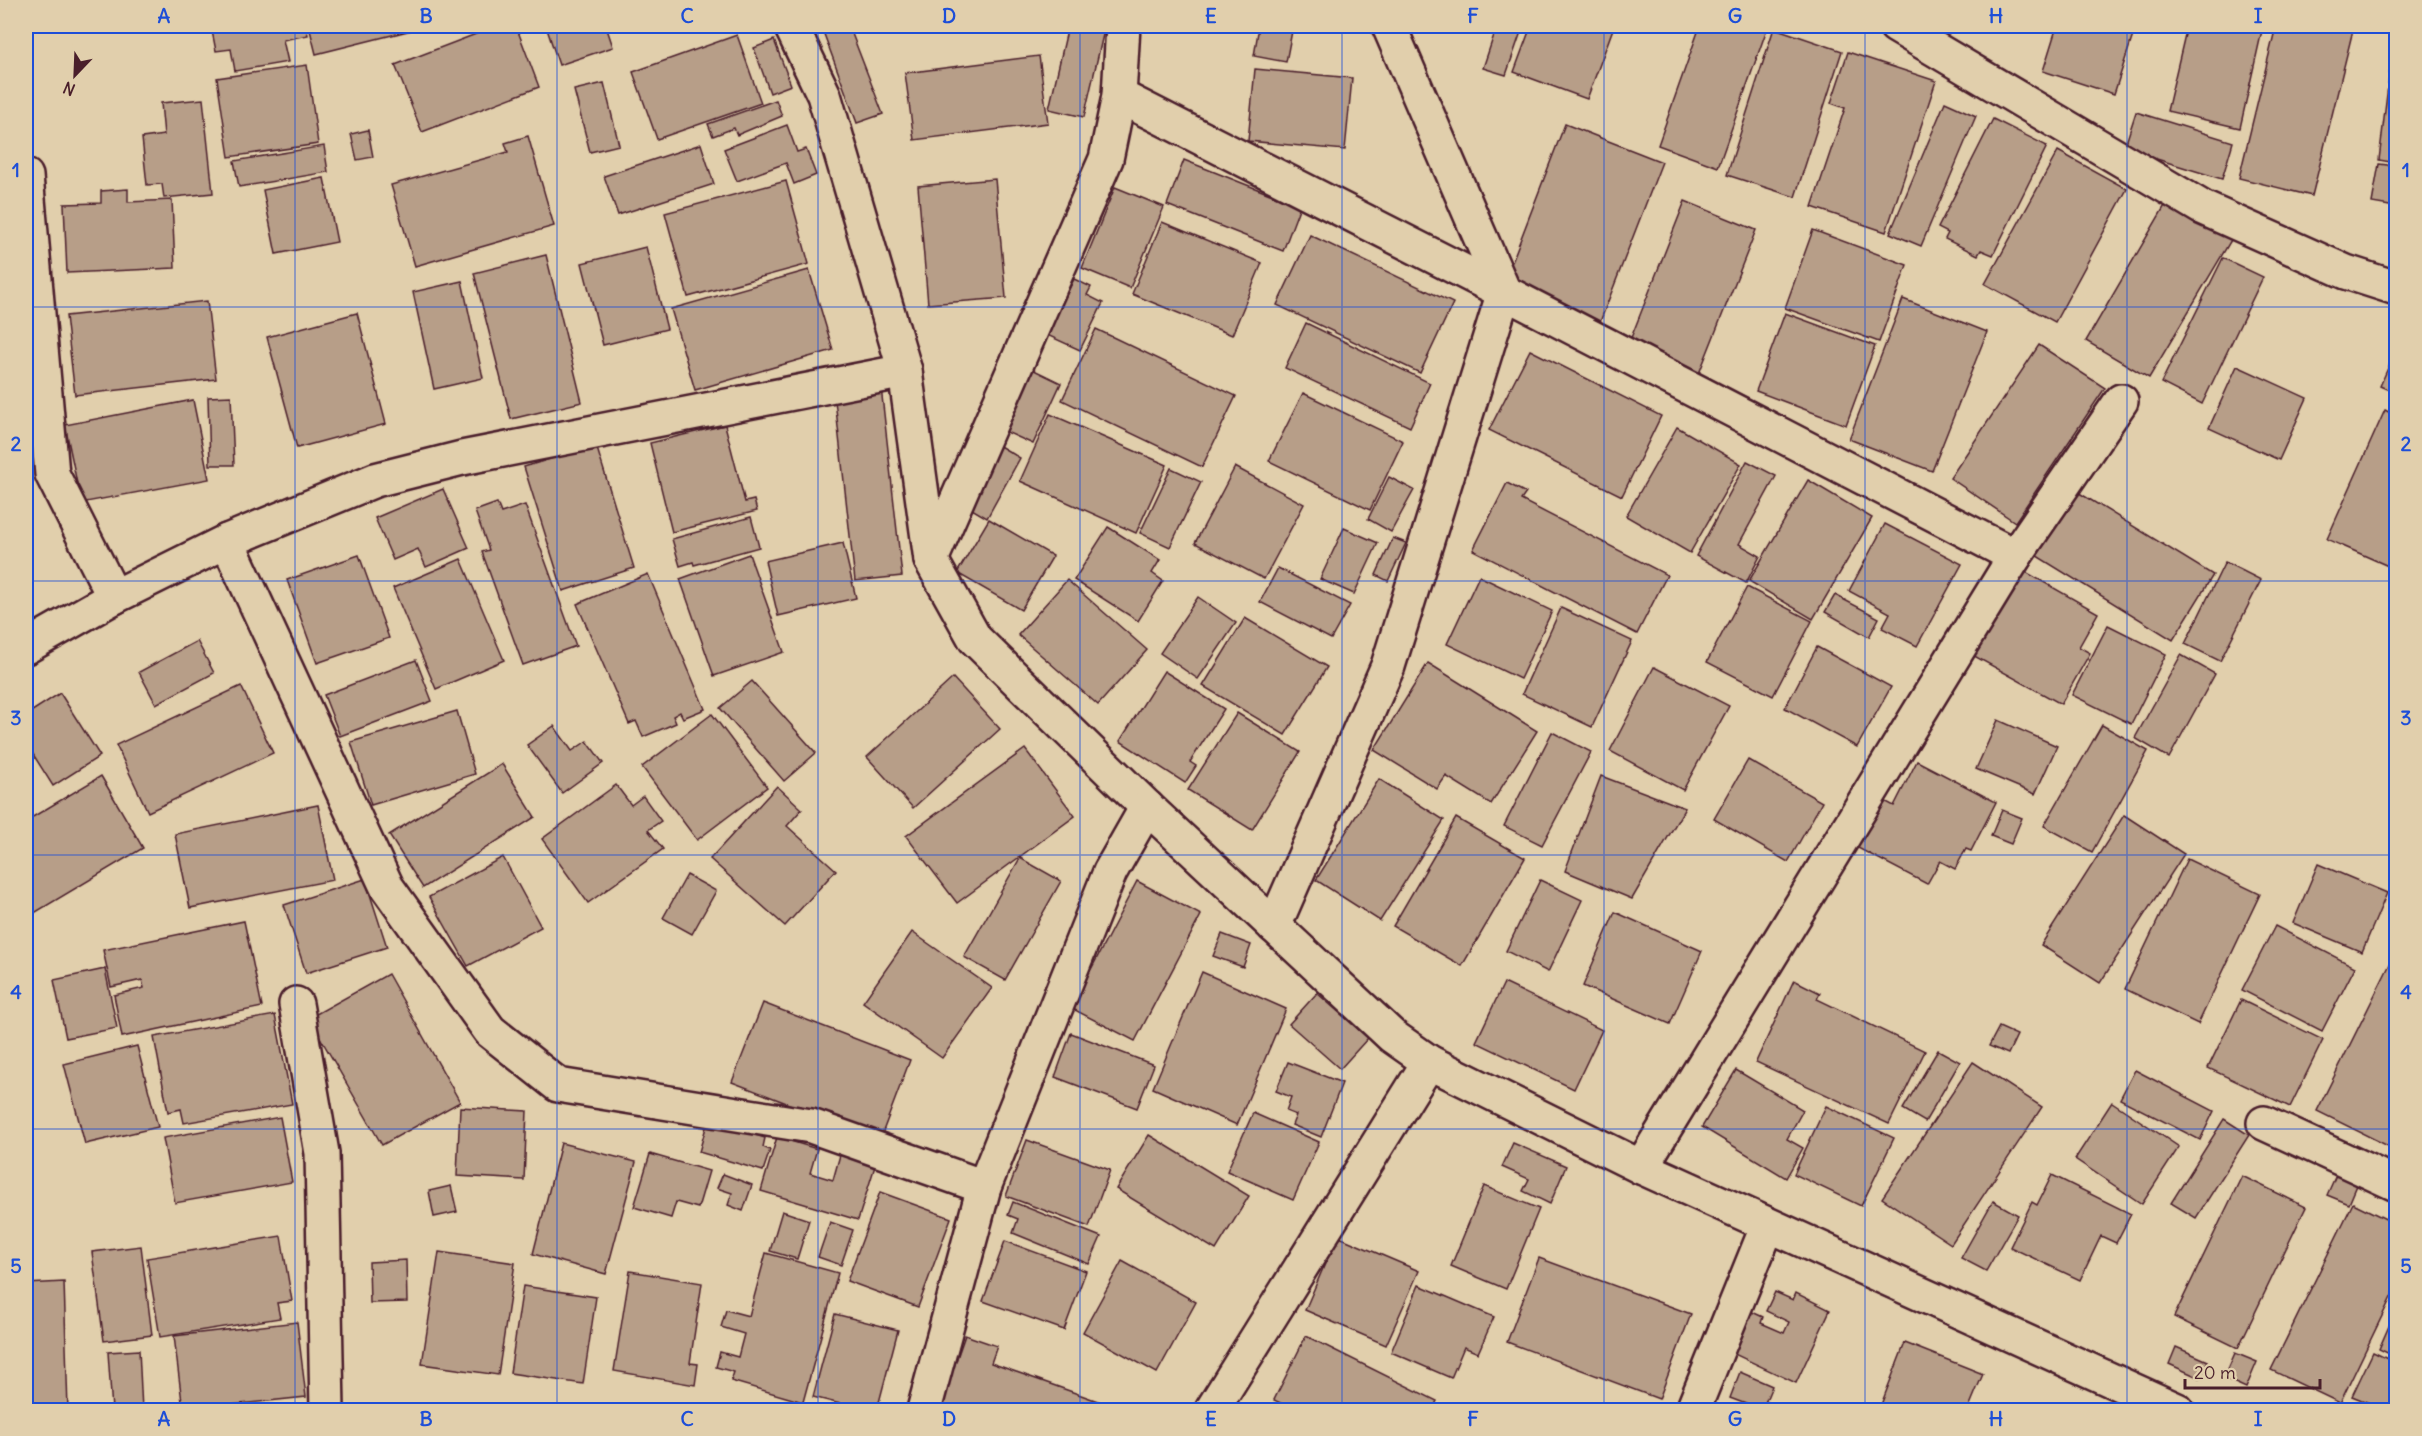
<svg xmlns="http://www.w3.org/2000/svg" width="2422" height="1436" viewBox="0 0 2422 1436" font-family="Delius,sans-serif">
<style>
.building{fill:#b79e88;stroke:#4a1f2b;stroke-width:1.5}
.lines{fill:none;stroke-linecap:round;stroke-linejoin:round}
.minor-casing{stroke:#4a1f2b;stroke-width:38}
.minor{stroke:#e1cfac;stroke-width:33}
.grid{fill:none;stroke:#1d4ed8;stroke-width:1.5;stroke-opacity:0.55}
.neatline{fill:none;stroke:#1d4ed8;stroke-width:2}
.grid-label{font-size:20px;text-anchor:middle;font-weight:bold;fill:#1d4ed8}
</style>
<rect width="100%" height="100%" fill="#e1cfac"/>
<filter id="ink" filterUnits="userSpaceOnUse"><feTurbulence type="fractalNoise" baseFrequency=".0167" numOctaves="2"/><feDisplacementMap in="SourceGraphic" scale="12" xChannelSelector="R" yChannelSelector="G"/><feConvolveMatrix kernelMatrix="1 2 1 2 8 2 1 2 1" color-interpolation-filters="sRGB"/></filter>
<g filter="url(#ink)">
<!-- building -->
<g class="building">
<path d="M211,26h95l2,9 -25,5 5,22 -53,9 -4,-22 -15,2z"/>
<path d="M309,26h110l1,2 -104,26z"/>
<path d="M497,26h19l23,61 -117,45 -27,-67z"/>
<path d="M546,26h60l7,21 -54,18z"/>
<path d="M821,26h28l34,88 -26,9z"/>
<path d="M1068,26h37l-21,91 -35,-8z"/>
<path d="M1259,26h34l-7,36 -32,-6z"/>
<path d="M1497,26h26l-17,49 -23,-7z"/>
<path d="M1531,26h83l-27,73 -73,-27z"/>
<path d="M1700,26h68l-50,141 -60,-22z"/>
<path d="M2057,26h79l-22,68 -71,-23z"/>
<path d="M2187,26h76l-23,102 -73,-17z"/>
<path d="M2276,26h78l-42,170 -73,-18z"/>
<path d="M1774,28l68,23 -47,146 -68,-22z"/>
<path d="M737,35l24,68 -104,36 -24,-67z"/>
<path d="M774,40l17,45 -21,8 -16,-45z"/>
<path d="M1848,52l88,29 -50,151 -74,-25 33,-99 -14,-5z"/>
<path d="M1039,56l9,67 -134,17 -9,-67z"/>
<path d="M2391,61l5,1v101l-17,-3z"/>
<path d="M307,65l11,79 -89,13 -12,-79z"/>
<path d="M1255,69l97,9 -7,72 -97,-9z"/>
<path d="M604,83l15,62 -29,7 -16,-62z"/>
<path d="M203,99l10,94 -49,5 -2,-14 -15,1 -5,-47 22,-3 -3,-32z"/>
<path d="M776,100l6,16 -45,19 -3,-7 -21,8 -5,-12z"/>
<path d="M1945,102l31,14 -55,130 -31,-13z"/>
<path d="M2136,112l97,30 -11,37 -98,-30z"/>
<path d="M1993,119l54,27 -54,109 -12,-5 -3,5 -33,-16 3,-6 -10,-5z"/>
<path d="M1565,124l97,38 -62,160 -97,-37z"/>
<path d="M787,125l10,27 9,-3 10,26 -22,9 -8,-21 -49,18 -13,-32z"/>
<path d="M368,130l5,27 -16,3 -6,-26z"/>
<path d="M528,136l26,90 -139,40 -24,-81 117,-33 -3,-9z"/>
<path d="M701,144l13,40 -96,31 -14,-39z"/>
<path d="M324,146l4,26 -89,15 -5,-26z"/>
<path d="M2058,151l69,38 -72,133 -70,-38z"/>
<path d="M1184,160l116,46 -17,45 -116,-46z"/>
<path d="M2379,164l17,2v41l-24,-4z"/>
<path d="M324,178l13,64 -61,12 -13,-64z"/>
<path d="M995,179l11,119 -78,6 -10,-118z"/>
<path d="M786,181l23,83 -121,33 -23,-84z"/>
<path d="M1115,187l49,20 -34,81 -48,-20z"/>
<path d="M128,189v13l44,-2 3,68 -108,5 -3,-69 37,-1v-12z"/>
<path d="M1685,201l71,29 -58,146 -71,-28z"/>
<path d="M2167,202l64,38 -82,138 -63,-37z"/>
<path d="M1162,222l100,41 -30,72 -100,-41z"/>
<path d="M1813,230l94,35 -28,77 -94,-34z"/>
<path d="M1310,235l143,68 -33,70 -143,-68z"/>
<path d="M646,247l21,82 -64,16 -21,-82z"/>
<path d="M546,255l36,147 -71,17 -37,-146z"/>
<path d="M2223,258l40,19 -61,127 -41,-21z"/>
<path d="M809,270l24,80 -138,40 -24,-81z"/>
<path d="M1074,279l17,8 -4,8 16,8 -23,47 -33,-15z"/>
<path d="M462,281l21,97 -49,11 -21,-97z"/>
<path d="M1903,299l84,33 -55,139 -83,-32z"/>
<path d="M207,301l9,78 -141,16 -9,-79z"/>
<path d="M357,313l29,111 -89,24 -30,-111z"/>
<path d="M1785,313l90,33 -29,79 -90,-34z"/>
<path d="M1306,323l124,60 -20,44 -125,-59z"/>
<path d="M1096,329l140,67 -34,71 -140,-67z"/>
<path d="M2039,345l66,43 -90,134 -65,-44z"/>
<path d="M1530,350l131,66 -39,80 -133,-66z"/>
<path d="M2396,350v43l-16,-7z"/>
<path d="M2237,366l70,32 -28,62 -70,-32z"/>
<path d="M1030,368l31,15 -28,61 -31,-14z"/>
<path d="M881,387l21,189 -47,5 -21,-190z"/>
<path d="M1303,393l100,48 -33,69 -101,-49z"/>
<path d="M231,396l3,69h-24l-2,-68z"/>
<path d="M193,400l16,79 -128,24 -16,-78z"/>
<path d="M2385,410l11,6 -1,153 -68,-30z"/>
<path d="M1050,414l117,51 -31,68 -116,-52z"/>
<path d="M725,425l20,77 9,-2 3,11 -85,21 -22,-89z"/>
<path d="M1677,427l64,37 -51,89 -64,-37z"/>
<path d="M596,445l38,123 -71,23 -39,-124z"/>
<path d="M998,445l22,13 -33,60 -22,-13z"/>
<path d="M1747,461l29,15 -37,68 21,12 -14,27 -50,-27z"/>
<path d="M1235,467l69,37 -40,75 -69,-36z"/>
<path d="M1171,468l30,14 -31,65 -30,-14z"/>
<path d="M1389,477l25,13 -23,42 -23,-13z"/>
<path d="M1808,480l64,38 -59,101 -64,-38z"/>
<path d="M1507,483l19,10 -5,7 146,75 -30,59 -164,-84z"/>
<path d="M443,489l26,59 -43,19 -8,-18 -25,11 -18,-42z"/>
<path d="M2076,491l137,84 -40,65 -136,-84z"/>
<path d="M497,503l4,10 24,-8 51,141 -53,19 -41,-113 7,-2 -14,-39z"/>
<path d="M751,517l8,30 -65,18 -1,-3 -13,4 -8,-27z"/>
<path d="M989,519l64,37 -32,54 -64,-37z"/>
<path d="M1885,524l77,40 -45,82 -35,-18 8,-15 -41,-22z"/>
<path d="M1108,527l52,33 -8,13 11,8 -25,40 -64,-41z"/>
<path d="M1344,528l34,15 -24,51 -34,-15z"/>
<path d="M1393,538l13,5 -18,38 -12,-6z"/>
<path d="M843,543l13,55 -78,18 -13,-55z"/>
<path d="M749,554l35,98 -70,24 -34,-97z"/>
<path d="M359,555l30,83 -72,25 -30,-83z"/>
<path d="M461,559l43,101 -68,29 -43,-101z"/>
<path d="M2225,562l36,18 -41,81 -35,-17z"/>
<path d="M2015,566l83,47 -19,34 11,6 -29,51 -94,-52z"/>
<path d="M1278,568l72,37 -19,34 -71,-37z"/>
<path d="M648,574l57,135 -22,9 -3,-6 -7,4 3,7 -33,14 -7,-16 -7,3 -52,-120z"/>
<path d="M1479,576l73,35 -32,68 -73,-35z"/>
<path d="M1067,580l80,70 -49,55 -80,-70z"/>
<path d="M1747,587l65,34 -39,75 -66,-34z"/>
<path d="M1835,595l44,23 -10,19 -44,-25z"/>
<path d="M1198,597l38,26 -38,56 -38,-26z"/>
<path d="M1561,608l71,33 -40,86 -70,-33z"/>
<path d="M1245,618l82,49 -42,68 -82,-49z"/>
<path d="M2108,625l58,29 -35,70 -59,-29z"/>
<path d="M197,641l17,32 -58,31 -17,-32z"/>
<path d="M1817,647l74,40 -34,60 -72,-39z"/>
<path d="M2181,655l34,19 -46,84 -34,-20z"/>
<path d="M416,660l16,41 -92,35 -16,-41z"/>
<path d="M1428,663l109,68 -46,73 -45,-28 -9,13 -63,-39z"/>
<path d="M1654,667l75,39 -46,84 -73,-39z"/>
<path d="M1164,671l60,38 -34,53 6,4 -11,17 -65,-42z"/>
<path d="M953,678l47,51 -87,79 -46,-51z"/>
<path d="M752,681l64,72 -32,28 -64,-73z"/>
<path d="M241,686l32,67 -125,59 -32,-67z"/>
<path d="M60,693l40,63 -47,30 -27,-43v-28z"/>
<path d="M457,711l18,63 -104,31 -20,-63z"/>
<path d="M1237,713l63,39 -48,78 -64,-40z"/>
<path d="M712,714l55,73 -70,53 -55,-73z"/>
<path d="M1998,720l59,26 -22,48 -59,-25z"/>
<path d="M2102,725l46,26 -56,101 -48,-26z"/>
<path d="M554,726l18,25 15,-10 16,22 -41,30 -35,-48z"/>
<path d="M1552,732l39,20 -49,93 -38,-19z"/>
<path d="M1025,749l50,67 -118,87 -51,-67z"/>
<path d="M1748,760l74,42 -34,60 -74,-43z"/>
<path d="M1917,761l79,41 -25,49 -5,-2 -11,20 -15,-8 -13,23 -73,-38 25,-48 15,8z"/>
<path d="M502,764l33,53 -112,71 -34,-53z"/>
<path d="M101,776l42,72 -117,70v-97z"/>
<path d="M1601,776l84,32 -53,91 -67,-28z"/>
<path d="M1379,779l65,41 -64,101 -64,-41z"/>
<path d="M616,785l15,20 12,-9 18,25 -13,9 15,19 -75,54 -46,-64z"/>
<path d="M777,786l25,23 -15,17 49,44 -51,56 -75,-67z"/>
<path d="M318,805l15,75 -143,28 -15,-74z"/>
<path d="M2002,810l20,8 -11,26 -20,-8z"/>
<path d="M2124,815l60,39 -84,129 -59,-38z"/>
<path d="M1456,818l69,40 -63,108 -69,-40z"/>
<path d="M503,857l38,70 -73,39 -39,-69z"/>
<path d="M1020,858l41,23 -56,99 -41,-23z"/>
<path d="M2187,859l73,35 -62,130 -73,-35z"/>
<path d="M2318,864l69,29 -25,59 -69,-29z"/>
<path d="M687,875l29,16 -24,43 -29,-16z"/>
<path d="M365,879l22,68 -81,26 -22,-68z"/>
<path d="M1540,880l42,20 -34,72 -42,-21z"/>
<path d="M1137,881l64,34 -66,126 -64,-33z"/>
<path d="M1615,912l87,39 -32,73 -87,-38z"/>
<path d="M244,921l18,86 -140,30 -8,-42 30,-7 -2,-8 -31,7 -8,-37z"/>
<path d="M2275,926l80,41 -33,64 -80,-41z"/>
<path d="M912,932l80,56 -50,70 -79,-56z"/>
<path d="M1222,934l29,11 -8,22 -30,-11z"/>
<path d="M2396,952v188l-4,8 -75,-37z"/>
<path d="M105,969l12,59 -51,10 -12,-58z"/>
<path d="M1202,972l84,37 -49,116 -84,-37z"/>
<path d="M388,974l72,128 -78,43 -73,-127z"/>
<path d="M1794,980l26,13 -3,6 108,52 -36,73 -133,-62z"/>
<path d="M1504,983l98,47 -28,59 -98,-47z"/>
<path d="M1317,993l51,45 -28,31 -51,-45z"/>
<path d="M2241,1000l82,40 -33,67 -82,-39z"/>
<path d="M763,1003l147,57 -30,79 -148,-57z"/>
<path d="M275,1015l17,89 -108,19 -3,-14 -13,3 -14,-75z"/>
<path d="M1999,1027l18,8 -9,19 -19,-8z"/>
<path d="M1071,1033l83,32 -17,43 -82,-31z"/>
<path d="M137,1046l21,81 -73,17 -21,-80z"/>
<path d="M1938,1050l22,12 -35,60 -22,-13z"/>
<path d="M1288,1062l54,21 -21,54 -29,-12 4,-10 -10,-4 5,-14 -15,-6z"/>
<path d="M1973,1062l69,45 -91,137 -69,-46z"/>
<path d="M1736,1070l67,40 -16,29 16,9 -17,30 -84,-51z"/>
<path d="M2135,1070l79,41 -14,29 -80,-41z"/>
<path d="M2112,1102l67,45 -37,57 -67,-45z"/>
<path d="M1826,1106l68,32 -33,68 -67,-32z"/>
<path d="M460,1107l67,4 -3,69 -67,-4z"/>
<path d="M710,1113l7,13 22,6 3,-10 16,5 -3,8 10,3 -2,9 7,3 -7,21 -64,-19z"/>
<path d="M1253,1113l66,29 -26,58 -66,-29z"/>
<path d="M280,1117l12,65 -117,21 -12,-65z"/>
<path d="M2224,1119l25,16 -53,83 -25,-15z"/>
<path d="M1149,1135l100,61 -33,54 -100,-61z"/>
<path d="M777,1137l40,12 -7,24 23,7 7,-25 35,11 -17,54 -97,-29z"/>
<path d="M1027,1140l83,30 -21,57 -83,-31z"/>
<path d="M561,1143l75,19 -30,112 -73,-20z"/>
<path d="M1513,1143l53,23 -16,38 -27,-13 6,-12 -27,-12z"/>
<path d="M650,1154l59,17 -11,37 -22,-6 -5,16 -37,-11z"/>
<path d="M723,1174l29,11 -9,26 -15,-6 4,-12 -15,-5z"/>
<path d="M2052,1175l79,39 -15,29 -15,-7 -21,44 -70,-33 22,-45 5,3z"/>
<path d="M2336,1175l21,10 -8,19 -22,-9z"/>
<path d="M2242,1176l64,31 -68,141 -64,-31z"/>
<path d="M451,1186l6,26 -23,5 -5,-26z"/>
<path d="M1484,1186l55,23 -33,80 -55,-23z"/>
<path d="M880,1192l71,26 -33,89 -71,-26z"/>
<path d="M1993,1201l25,14 -32,56 -25,-13z"/>
<path d="M1013,1202l88,35 -12,27 -76,-31 5,-14 -10,-4z"/>
<path d="M2353,1203l43,21v63l-56,116 -69,-33z"/>
<path d="M782,1211l27,9 -12,39 -27,-8z"/>
<path d="M830,1222l23,8 -12,35 -23,-8z"/>
<path d="M281,1236l11,65 -15,2 3,15 -120,19 -13,-79z"/>
<path d="M1337,1236l82,35 -33,74 -81,-35z"/>
<path d="M1005,1241l81,30 -22,59 -81,-29z"/>
<path d="M141,1246l11,89 -48,6 -12,-89z"/>
<path d="M439,1252l76,11 -17,112 -76,-11z"/>
<path d="M766,1253l72,20 -35,129 -72,-21 3,-9 -18,-5 4,-15 18,5 6,-23 -23,-7 5,-17 23,6z"/>
<path d="M1539,1258l152,56 -32,85 -152,-57z"/>
<path d="M406,1260l1,42 -37,1 -1,-41z"/>
<path d="M1122,1261l74,41 -39,71 -74,-41z"/>
<path d="M630,1271l72,12 -12,80 8,1 -3,21 -81,-14z"/>
<path d="M64,1282l4,128h-42v-126z"/>
<path d="M1419,1285l75,32 -16,36 -14,-6 -13,31 -60,-26z"/>
<path d="M523,1286l73,11 -13,87 -73,-11z"/>
<path d="M1775,1292l18,8 3,-7 34,17 -34,73 -66,-31 20,-41 13,6 -2,6 23,10 5,-11 -23,-11z"/>
<path d="M2396,1310v47l-17,-8z"/>
<path d="M835,1314l63,16 -21,80h-13l-51,-13z"/>
<path d="M297,1322l9,75 -123,13 -9,-74z"/>
<path d="M965,1335l32,11 -6,17 118,42 -2,5h-168z"/>
<path d="M1306,1336l131,65 -5,9h-137l-21,-10z"/>
<path d="M1905,1343l78,31 -15,36h-89z"/>
<path d="M2176,1347l32,14 -8,17 -31,-14z"/>
<path d="M139,1350l3,60h-30l-4,-58z"/>
<path d="M2373,1352l23,11v29l-9,18 -35,-14z"/>
<path d="M2235,1353l22,9 -11,26 -22,-10z"/>
<path d="M1740,1372l32,14 -10,24 -32,-12z"/>
<path d="M1767,1402l23,8h-26z"/>
</g>
<g class="lines">
<defs>
<g id="minor">
<path d="M791,26l33,69 81,276 26,189 44,79 172,168 245,229 37,26 212,105 536,243"/>
<path d="M1389,26l115,266 511,264"/>
<path d="M1896,26l307,182 143,64 50,16"/>
<path d="M1119,96l385,196 -116,374 -114,260"/>
<path d="M26,176l26,298 62,123"/>
<path d="M227,541l160,346 103,144 68,54 253,41 173,61"/>
<path d="M931,560l175,-401 13,-63 4,-70"/>
<path d="M26,647l88,-50 113,-56 148,-61 87,-22 443,-87"/>
<path d="M296,1004l26,149 5,257"/>
<path d="M2264,1123l132,61"/>
<path d="M1641,1167l374,-611 106,-155"/>
<path d="M924,1410l60,-223 126,-315 37,-65"/>
<path d="M1212,1410l217,-348"/>
<path d="M1693,1410l75,-185"/>
</g>
</defs>
<!-- minor casing -->
<use href="#minor" class="minor-casing"/>
<!-- minor -->
<use href="#minor" class="minor"/>
</g>
</g>
<!-- grid -->
<path class="grid" d="M295,26v1384M557,26v1384M818,26v1384M1080,26v1384M1342,26v1384M1604,26v1384M1865,26v1384M2127,26v1384M26,307h2370M26,581h2370M26,855h2370M26,1129h2370"/>
<!-- margin -->
<rect width="2422" height="1436" fill="none" stroke="#e1cfac" stroke-width="66"/>
<!-- north arrow -->
<g transform="translate(75 75) rotate(203)" stroke="#e1cfac" stroke-width="4.5" paint-order="stroke">
<path d="M0-4.5L10 22L0 15L-10 22Z" fill="#4a1f2b"/>
<text y="-9" font-size="16" font-weight="bold" text-anchor="middle" fill="#4a1f2b">N</text>
</g>
<!-- scale -->
<path d="M2185 1379v9h135v-9" fill="none" stroke="#4a1f2b" stroke-width="3"/>
<text x="2194" y="1379" font-size="18" fill="#4a1f2b" stroke="#e1cfac" stroke-width="4.5" paint-order="stroke">20 m</text>
<rect x="33" y="33" width="2356" height="1370" class="neatline"/>
<g class="grid-label">
<text x="164" y="23">A</text>
<text x="426" y="23">B</text>
<text x="687" y="23">C</text>
<text x="949" y="23">D</text>
<text x="1211" y="23">E</text>
<text x="1473" y="23">F</text>
<text x="1735" y="23">G</text>
<text x="1996" y="23">H</text>
<text x="2258" y="23">I</text>
<text x="16" y="177">1</text>
<text x="2406" y="177">1</text>
<text x="16" y="451">2</text>
<text x="2406" y="451">2</text>
<text x="16" y="725">3</text>
<text x="2406" y="725">3</text>
<text x="16" y="999">4</text>
<text x="2406" y="999">4</text>
<text x="16" y="1273">5</text>
<text x="2406" y="1273">5</text>
<text x="164" y="1426">A</text>
<text x="426" y="1426">B</text>
<text x="687" y="1426">C</text>
<text x="949" y="1426">D</text>
<text x="1211" y="1426">E</text>
<text x="1473" y="1426">F</text>
<text x="1735" y="1426">G</text>
<text x="1996" y="1426">H</text>
<text x="2258" y="1426">I</text>
</g>
</svg>
